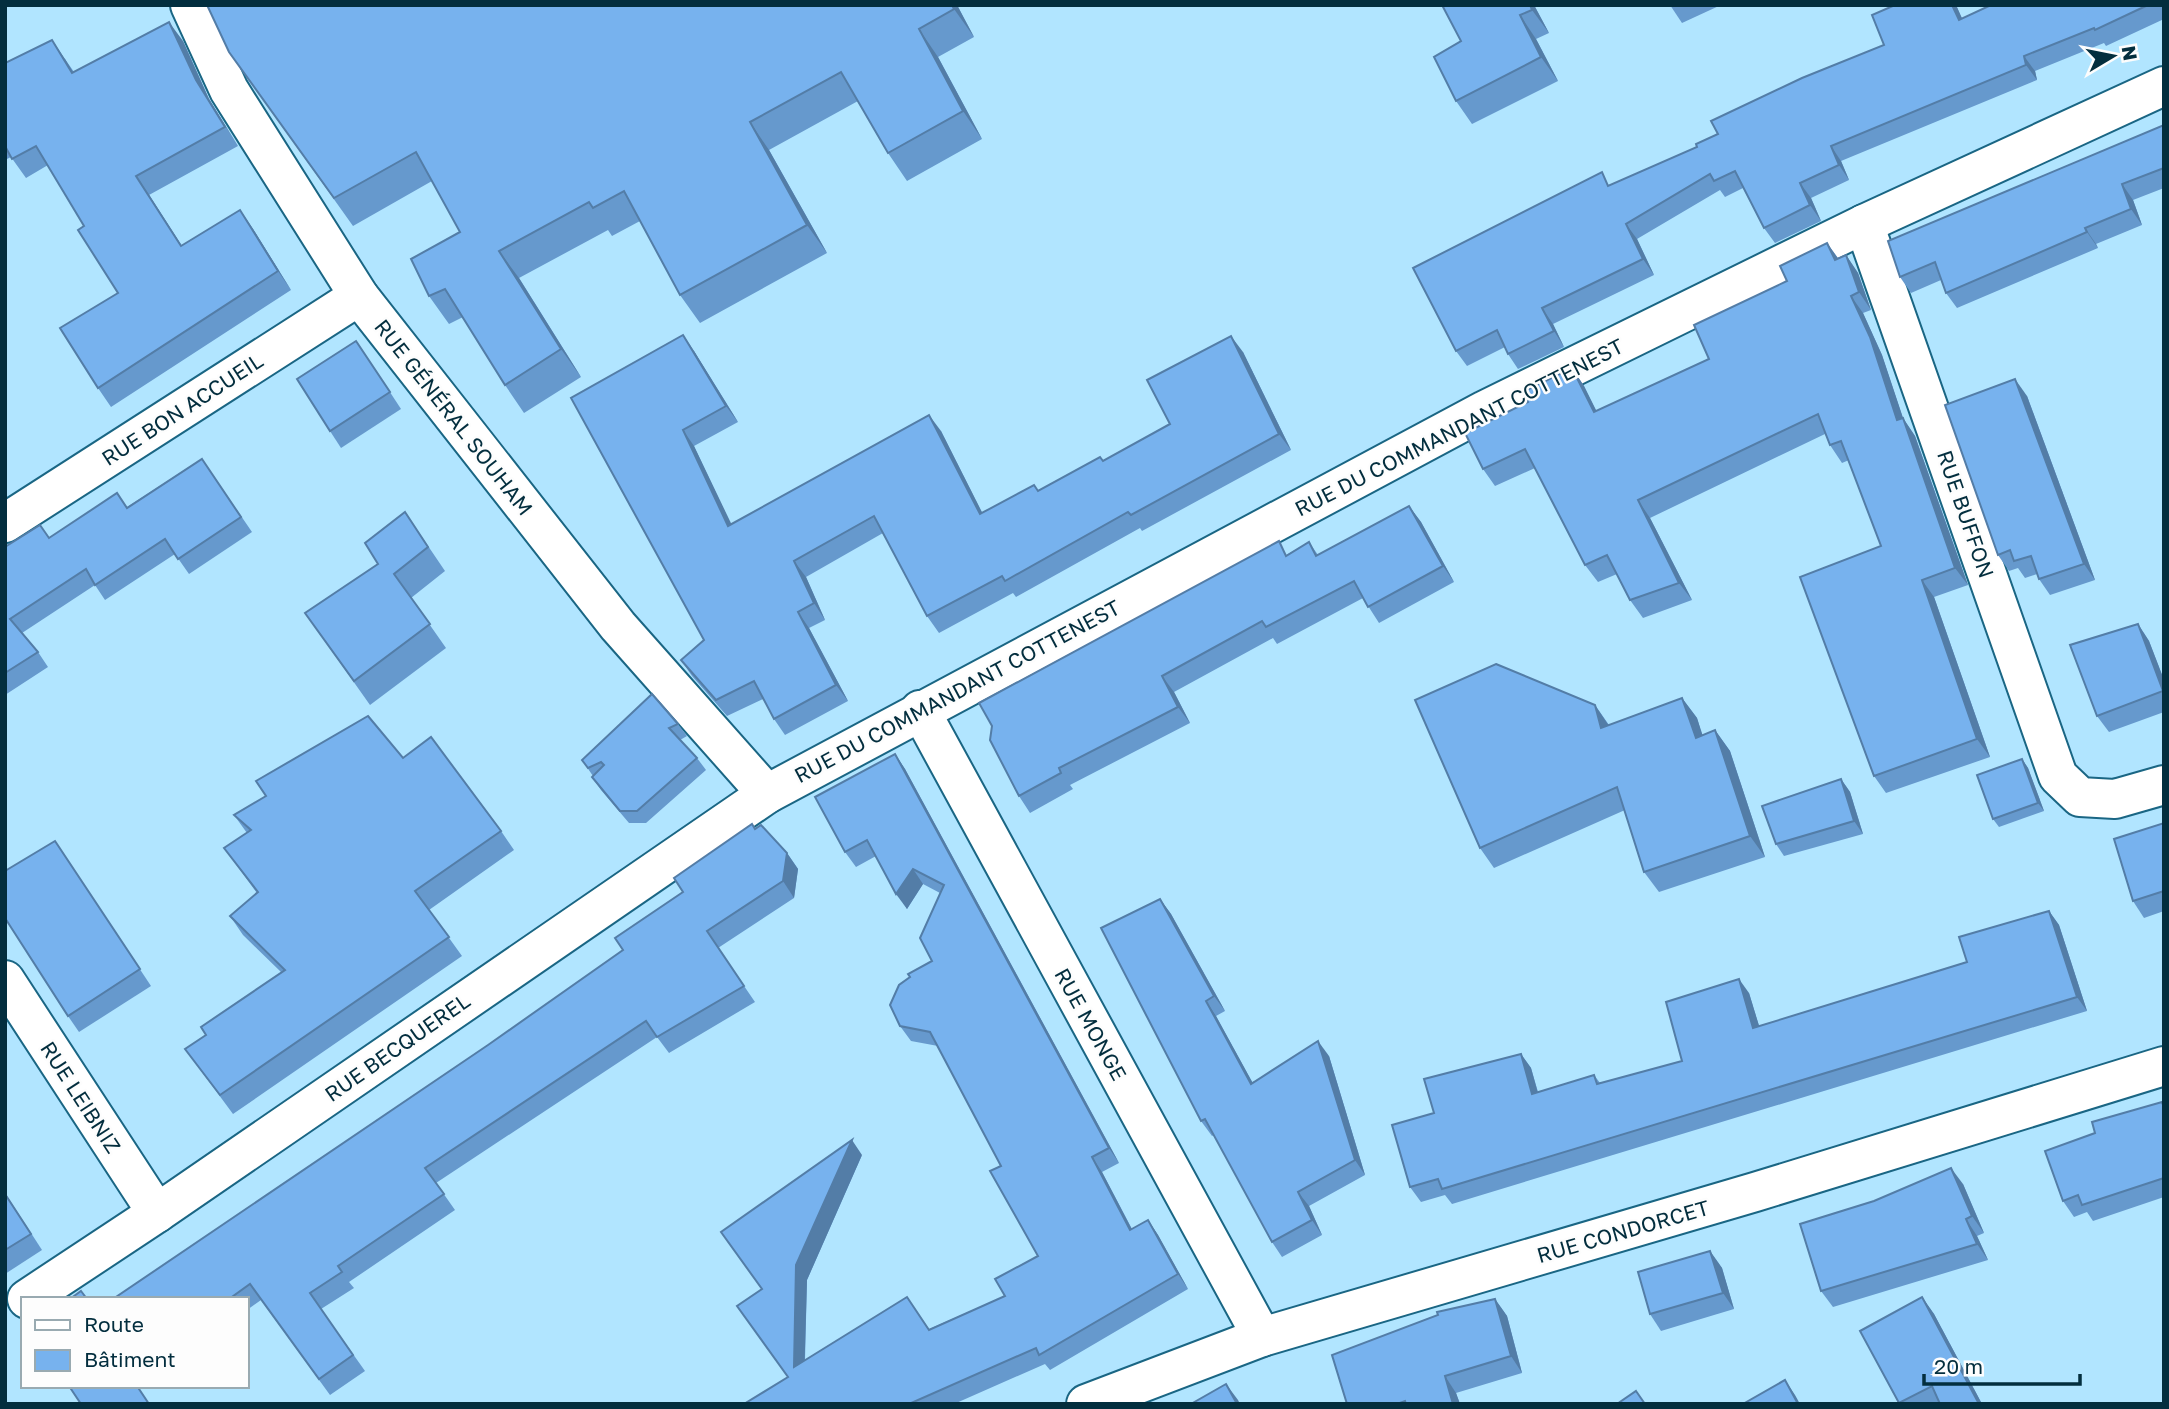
<svg xmlns="http://www.w3.org/2000/svg" width="2169" height="1409" viewBox="0 0 2169 1409" font-family="'Golos Text',sans-serif">
<style>
.lines{fill:none;stroke-linecap:round;stroke-linejoin:round}
.minor-casing{stroke:#1a6684;stroke-width:42}
.minor{stroke:#fff;stroke-width:38}
.wall{fill:#6699cd}
.shaded-wall{fill:#537da7}
.building{fill:#77b2ee;stroke:#537da7;stroke-width:2}
.labels{text-anchor:middle;dominant-baseline:central;stroke-width:5;stroke-linejoin:round;paint-order:stroke}
.street-label{font-size:21px;fill:#032e3e;stroke:#fdfdfd}
</style>
<rect width="100%" height="100%" fill="#b1e5ff"/>
<g class="lines">
<defs>
<g id="minor">
<path d="M190,5l39,85 130,206 259,330 149,168"/>
<path d="M1864,224l194,552 22,21 35,2 49,-14"/>
<path d="M5,523l354,-227"/>
<path d="M920,710l342,627"/>
<path d="M5,980l152,233"/>
<path d="M27,1299l130,-86 610,-419 718,-384 379,-186 300,-138"/>
<path d="M1086,1404l176,-67 493,-145 409,-126"/>
</g>
</defs>
<!-- minor casing -->
<use href="#minor" class="minor-casing"/>
<!-- minor -->
<use href="#minor" class="minor"/>
</g>
<!-- wall -->
<g class="wall">
<path d="M957,5l17,32 -36,20 44,82 -75,42 -19,-28 -30,-52 -89,49 58,103 -127,70 -20,-28 -40,-74 -28,15 -4,-6 -89,48 62,99 -57,36 -19,-28 -42,-68 -14,7 -20,-28 31,-64 -28,-51 -79,45 -124,-174z"/>
<path d="M1442,5h92l15,28 -13,6 22,42 -86,43 -16,-23 5,-60z"/>
<path d="M1670,5h51l-39,18z"/>
<path d="M1895,5h61l6,14 29,-14h173v14l-58,27 -2,-3 -69,28 2,9 -196,81 8,19 -38,18 10,23 -46,22 -11,-15 -21,-40 -18,9 -5,-7 -83,49 17,36 -101,49 11,23 -46,22 -10,-15 -3,-7 -38,19 -11,-15 155,-166 86,-38 21,-13 166,-89z"/>
<path d="M183,41l26,58 29,47 -89,49 33,51 58,-36 13,19 38,61 -180,117 -13,-19 20,-95 -34,-67 -36,-61 -22,13 -15,-21 -6,3v-97l60,-4 9,13z"/>
<path d="M2164,125v63l-31,12 9,25 -46,19 2,4 -141,60 -11,-15 -5,-13 -30,13 -11,-16z"/>
<path d="M1827,243l11,15 8,-3 12,18 13,37 -8,3 19,42 21,63 12,18 53,149 -34,12 56,160 -104,36 -12,-17 7,-230 -32,-86 -7,3 -12,-18 -5,-11 -175,84 42,82 -49,18 -13,-18 -13,-26 -19,8 -13,-17 -50,-97 -40,18 -12,-17 45,-67 44,-34 12,18 12,25 113,-52z"/>
<path d="M694,351l44,71 -44,24 37,79 210,-94 41,82 57,-22 64,-30 67,-37 73,-72 48,98 -149,81 -2,-3 -124,69 -3,-4 -74,40 -12,-17 -44,-83 -77,44 19,43 -16,8 39,73 -63,34 -11,-16 -11,-20 -36,17 -35,-40 -11,-16 23,-20 -133,-242z"/>
<path d="M367,357l34,52 -60,39 -11,-17z"/>
<path d="M2027,396l68,184 -45,15 -11,-16 -2,-5 -12,4 -7,-10 -9,3 -11,-16z"/>
<path d="M202,459l50,73 -63,42 -14,-20 -70,46 -10,-15 -73,48 16,19 10,15 -43,28v-148l44,-9 78,-31z"/>
<path d="M1409,506l12,16 33,60 -75,41 -16,-25 -86,46 -4,-6 -99,54 16,31 -120,62 3,4 -43,24 -11,-17 269,-242 21,-12 9,13z"/>
<path d="M405,512l40,59 -34,27 35,50 -76,57 -65,-92 73,-49z"/>
<path d="M2138,624l11,17 15,39v32l-55,20 -12,-16z"/>
<path d="M1682,698l15,20 5,17 13,-5 15,21 35,106 -106,35 -15,-20 -19,-62 -131,58 -14,-20 115,-143 14,20z"/>
<path d="M678,724l9,12 -7,4 17,18 9,12 -60,53h-17l-28,-33 -9,-13 1,-1 -11,-16z"/>
<path d="M895,754l10,15 214,394 -17,9 30,57 16,-9 10,15 30,54 -138,81 -5,-6 -91,40h-210l44,-27 -27,-88 101,-134 -55,125 -2,80 102,-63 22,32 76,-33 33,-40 -37,-90 -63,-120 -27,-5 -11,-15 32,-65 8,-68 -17,-9 -16,25 -31,-53 -20,11 -11,-15z"/>
<path d="M403,758l98,73 13,19 -85,60 33,46 -229,158 -48,-65 21,-14 75,-63 -38,-37 -13,-19 27,-23 -33,-45 23,-15 -13,-18z"/>
<path d="M2022,759l6,9 16,43 -45,16 -6,-8z"/>
<path d="M1841,779l9,13 13,42 -79,22 -8,-12z"/>
<path d="M2164,823v88l-20,7 -11,-17z"/>
<path d="M755,829l32,24 11,16 -4,29 -76,50 37,54 -86,51 -12,-16 -221,146 19,27 -106,72 5,6 -33,21 44,62 -35,24 -69,-95 -14,10v-11h-134l375,-254 135,-95 60,-58z"/>
<path d="M55,841l96,145 -72,46 -11,-16z"/>
<path d="M1160,899l11,15 54,97 -9,5 36,66 77,-26 36,119 -56,31 13,29 -40,22 -10,-15 -58,-107 -2,1 -11,-15z"/>
<path d="M2049,911l10,14 28,86 -635,193 -7,-9 -24,7 -11,-15 24,-74 87,-59 10,14 7,24 56,-17 6,8 82,-22 67,-68 10,33 208,-64z"/>
<path d="M2162,1102l2,2v93l-71,24 -6,-9 -13,5 -11,-16 32,-68z"/>
<path d="M1963,1184l21,49 -7,3 11,24 -155,47 -12,-16z"/>
<path d="M5,1193l37,57 -37,24z"/>
<path d="M1710,1251l12,17 12,41 -73,22 -11,-17z"/>
<path d="M1922,1297l12,17 48,90h-83l-39,-73z"/>
<path d="M1495,1299l12,17 15,57 -66,20 4,11h-113z"/>
</g>
<!-- shaded-wall -->
<g class="shaded-wall">
<path d="M952,5h5l17,32 -20,-28z"/>
<path d="M1530,5h4l15,28 -17,-23z"/>
<path d="M1952,5h4l14,31 -11,-16z"/>
<path d="M1520,15l16,24 22,42 -17,-24z"/>
<path d="M169,22l14,19 26,58 29,47 -42,-66z"/>
<path d="M919,29l19,28 44,82 -19,-28z"/>
<path d="M52,40l13,19 20,33 -13,-19z"/>
<path d="M2024,56l11,15 2,9 -11,-15z"/>
<path d="M750,122l19,28 58,103 -20,-28z"/>
<path d="M1831,146l10,15 8,19 -10,-15z"/>
<path d="M136,176l13,19 45,70 -13,-19z"/>
<path d="M1800,183l11,15 10,23 -11,-16z"/>
<path d="M2122,184l11,16 9,25 -11,-16z"/>
<path d="M240,210l13,19 38,61 -13,-19z"/>
<path d="M1626,224l11,15 17,36 -11,-16z"/>
<path d="M2085,228l11,16 2,4 -11,-16z"/>
<path d="M1827,243l12,17h-4z"/>
<path d="M499,251l20,27 62,99 -20,-28z"/>
<path d="M1846,255l12,18 13,37 -12,-18z"/>
<path d="M1851,296l12,17 19,42 21,63 12,18 53,149 -13,-17 -58,-148z"/>
<path d="M1542,308l11,16 11,23 -10,-16z"/>
<path d="M683,335l11,16 44,71 -12,-16z"/>
<path d="M1231,336l12,16 48,98 -12,-16z"/>
<path d="M1572,368l12,18 22,44 -12,-18z"/>
<path d="M2015,379l12,17 68,184 -11,-16z"/>
<path d="M929,415l12,16 50,99 -11,-16z"/>
<path d="M683,430l11,16 46,96 -12,-16z"/>
<path d="M1638,500l12,18 42,82 -13,-17z"/>
<path d="M1409,506l12,16 33,60 -11,-16z"/>
<path d="M794,561l12,16 19,43 -11,-17z"/>
<path d="M1922,580l12,17 56,160 -13,-18z"/>
<path d="M798,612l11,16 39,73 -12,-16z"/>
<path d="M2138,624l11,17 15,39v13z"/>
<path d="M1162,676l12,16 16,31 -12,-16z"/>
<path d="M1682,698l15,20 13,40 -14,-20z"/>
<path d="M1595,705l14,21 -8,2z"/>
<path d="M1715,730l15,21 35,106 -15,-21z"/>
<path d="M895,754l10,15 214,394 -10,-15z"/>
<path d="M2022,759l6,9 16,43 -6,-8z"/>
<path d="M1841,779l9,13 13,42 -9,-13z"/>
<path d="M787,853l11,16 -4,29 -11,-17z"/>
<path d="M913,869l10,15 -16,25 -11,-15z"/>
<path d="M1160,899l11,15 54,97 -11,-15z"/>
<path d="M2049,911l10,14 28,86 -10,-14z"/>
<path d="M1739,979l10,14 15,49 -11,-14z"/>
<path d="M1206,1001l10,15 45,82 -10,-14z"/>
<path d="M1318,1041l11,15 36,119 -10,-15z"/>
<path d="M1521,1054l10,14 11,40 -10,-14z"/>
<path d="M852,1140l10,15 -55,125 -3,102 -10,-15 2,-102z"/>
<path d="M1092,1157l10,15 38,73 -10,-15z"/>
<path d="M1951,1168l12,16 21,49 -12,-17z"/>
<path d="M1298,1192l11,14 13,29 -10,-15z"/>
<path d="M1966,1219l11,17 11,24 -11,-16z"/>
<path d="M1148,1220l10,15 30,54 -10,-15z"/>
<path d="M1710,1251l12,17 12,41 -11,-16z"/>
<path d="M1922,1297l12,17 48,90h-3z"/>
<path d="M1495,1299l12,17 15,57 -11,-17z"/>
<path d="M1445,1376l11,17 4,11h-7z"/>
<path d="M1785,1380l10,15 5,9h-2z"/>
<path d="M1226,1384l12,16 2,4h-3z"/>
</g>
<!-- building -->
<g class="building">
<path d="M207,5h745l2,4 -35,20 44,82 -75,42 -47,-81 -91,50 57,103 -127,70 -56,-104 -31,17 -4,-6 -90,49 62,98 -56,36 -60,-96 -16,7 -18,-37 49,-27 -44,-80 -82,46 -105,-146z"/>
<path d="M1442,5h88l2,5 -12,5 21,42 -85,44 -22,-44 27,-16z"/>
<path d="M1895,5h57l7,15 32,-15h157l-53,25 -1,-2 -70,28 2,9 -195,81 8,19 -39,18 10,22 -46,23 -29,-57 -21,10 -4,-7 -84,50 17,35 -101,49 12,23 -46,23 -11,-24 -41,21 -43,-83 189,-96 6,14 89,-39 -1,-3 22,-10 -7,-13 91,-43 82,-33 -12,-30z"/>
<path d="M169,22l27,58 29,47 -89,49 45,70 59,-36 38,61 -180,117 -38,-60 58,-35 -40,-63 6,-4 -48,-80 -24,13 -7,-13v-83l47,-23 20,33z"/>
<path d="M2164,125v43l-42,16 9,25 -46,19 2,4 -141,61 -11,-31 -35,15 -12,-36z"/>
<path d="M1827,243l8,17 11,-5 13,37 -8,4 19,41 27,83 6,-2 52,150 -33,12 55,159 -103,37 -74,-199 81,-31 -40,-105 -11,4 -12,-31 -180,86 41,83 -49,17 -23,-45 -22,10 -60,-116 -42,20 -18,-36 63,-31 -5,-10 49,-24 22,44 115,-53 -15,-34 93,-44 -7,-15z"/>
<path d="M683,335l43,71 -43,24 45,96 201,-111 51,99 54,-29 4,6 62,-34 3,4 67,-37 -23,-44 84,-44 48,98 -148,81 -3,-3 -123,69 -3,-5 -75,40 -53,-100 -80,45 20,42 -16,9 38,73 -62,34 -20,-38 -38,19 -35,-40 23,-20 -133,-242z"/>
<path d="M356,341l34,51 -60,39 -33,-52z"/>
<path d="M2015,379l69,185 -45,15 -8,-23 -17,5 -4,-11 -12,5 -53,-150z"/>
<path d="M202,459l39,58 -63,42 -13,-20 -70,46 -9,-16 -76,50 28,33 -33,21v-126l35,-22 9,13 68,-45 10,15z"/>
<path d="M1409,506l34,60 -75,41 -14,-26 -88,46 -4,-6 -100,55 16,31 -119,61 2,5 -42,23 -29,-56 2,-14 -13,-23 300,-162 7,15 23,-14 7,14z"/>
<path d="M405,512l23,35 -34,27 36,50 -76,57 -49,-68 73,-49 -13,-21z"/>
<path d="M2138,624l25,67 -66,25 -27,-71z"/>
<path d="M1496,664l99,41 6,23 81,-30 14,40 19,-8 35,106 -106,36 -27,-85 -137,61 -65,-148z"/>
<path d="M652,694l26,30 -9,4 28,30 -60,53h-17l-28,-34 12,-12 -3,-3 -13,6 -6,-8z"/>
<path d="M368,716l35,42 28,-21 70,94 -86,60 34,46 -229,158 -35,-46 21,-14 -5,-8 84,-57 -55,-54 28,-24 -34,-44 27,-18 -17,-15 32,-19 -10,-15z"/>
<path d="M895,754l214,394 -17,9 38,73 18,-10 30,54 -139,81 -3,-7 -127,56h-165l44,-27 -51,-71 25,-17 -41,-57 131,-92 -56,125 -2,102 113,-70 22,33 76,-34 -10,-17 43,-23 -48,-85 11,-5 -71,-134 -30,-6 -10,-21 9,-20 11,-8 -2,-3 24,-13 -12,-23 24,-53 -31,-16 -17,25 -29,-54 -22,12 -30,-55z"/>
<path d="M2022,759l16,44 -45,16 -16,-44z"/>
<path d="M1841,779l13,42 -78,23 -14,-38z"/>
<path d="M2164,823v68l-31,10 -19,-62z"/>
<path d="M752,824l3,5 6,-4 26,28 -4,28 -76,50 37,55 -87,51 -11,-16 -221,147 19,26 -106,72 4,6 -32,21 43,62 -34,24 -69,-95 -21,15h-116l375,-254 135,-95 -8,-12 68,-46 -9,-14z"/>
<path d="M55,841l85,128 -72,47 -63,-98v-47z"/>
<path d="M1160,899l54,97 -8,5 45,83 67,-43 37,119 -57,32 14,28 -40,22 -67,-123 -4,2 -100,-193z"/>
<path d="M2049,911l28,86 -635,192 -4,-10 -28,8 -18,-62 42,-12 -10,-34 97,-25 11,40 62,-19 3,9 85,-23 -16,-59 73,-23 14,49 214,-66 -8,-25z"/>
<path d="M2162,1102l2,6v70l-82,27 -4,-10 -15,6 -18,-50 50,-18 -3,-11z"/>
<path d="M1951,1168l21,48 -6,3 11,25 -156,47 -21,-67 74,-23z"/>
<path d="M5,1194l26,40 -26,16z"/>
<path d="M1710,1251l13,42 -73,21 -12,-42z"/>
<path d="M81,1291l6,8h-17z"/>
<path d="M1922,1297l57,107h-39l-8,-18 -33,17 -39,-72z"/>
<path d="M1495,1299l16,57 -66,20 8,28h-47l-1,-3 -8,3h-50l-15,-49 106,-40 -1,-3z"/>
<path d="M1785,1380l13,24h-55z"/>
<path d="M1226,1384l11,20h-46z"/>
<path d="M69,1386h68l12,18h-68z"/>
<path d="M1636,1391l9,13h-28z"/>
</g>
<g class="labels">
<!-- street labels -->
<g class="street-label">
<text transform="translate(182 409) rotate(-33)">RUE BON ACCUEIL</text>
<text transform="translate(454 417) rotate(52)">RUE GÉNÉRAL SOUHAM</text>
<text transform="translate(1459 427) rotate(-27)">RUE DU COMMANDANT COTTENEST</text>
<text transform="translate(1966 514) rotate(71)">RUE BUFFON</text>
<text transform="translate(957 691) rotate(-28)">RUE DU COMMANDANT COTTENEST</text>
<text transform="translate(1091 1024) rotate(61)">RUE MONGE</text>
<text transform="translate(397 1047) rotate(-35)">RUE BECQUEREL</text>
<text transform="translate(81 1097) rotate(57)">RUE LEIBNIZ</text>
<text transform="translate(1623 1231) rotate(-16)">RUE CONDORCET</text>
</g>
</g>
<!-- border -->
<rect width="2169" height="1409" fill="none" stroke="#032e3e" stroke-width="14"/>
<!-- legend -->
<rect x="21" y="1297" width="228" height="91" fill="#fdfdfd" stroke="#99aab1" stroke-width="2"/>
<rect x="35" y="1320" width="35" height="10" fill="#ffffff" stroke="#99aab1" stroke-width="2"/>
<text x="84" y="1332" font-size="21" fill="#032e3e">Route</text>
<rect x="35" y="1350" width="35" height="21" fill="#77b2ee" stroke="#99aab1" stroke-width="2"/>
<text x="84" y="1367" font-size="21" fill="#032e3e">Bâtiment</text>
<!-- north arrow -->
<g transform="translate(2113 56) rotate(80)" stroke="#fdfdfd" stroke-width="5" paint-order="stroke">
<path d="M0-5L12 26L0 18L-12 26Z" fill="#032e3e"/>
<text y="-10" font-size="19" font-weight="bold" text-anchor="middle" fill="#032e3e">N</text>
</g>
<!-- scale -->
<path d="M1924 1374v10h156v-10" fill="none" stroke="#032e3e" stroke-width="3.5"/>
<text x="1934" y="1374" font-size="21" fill="#032e3e" stroke="#fdfdfd" stroke-width="5" paint-order="stroke">20 m</text>
</svg>
